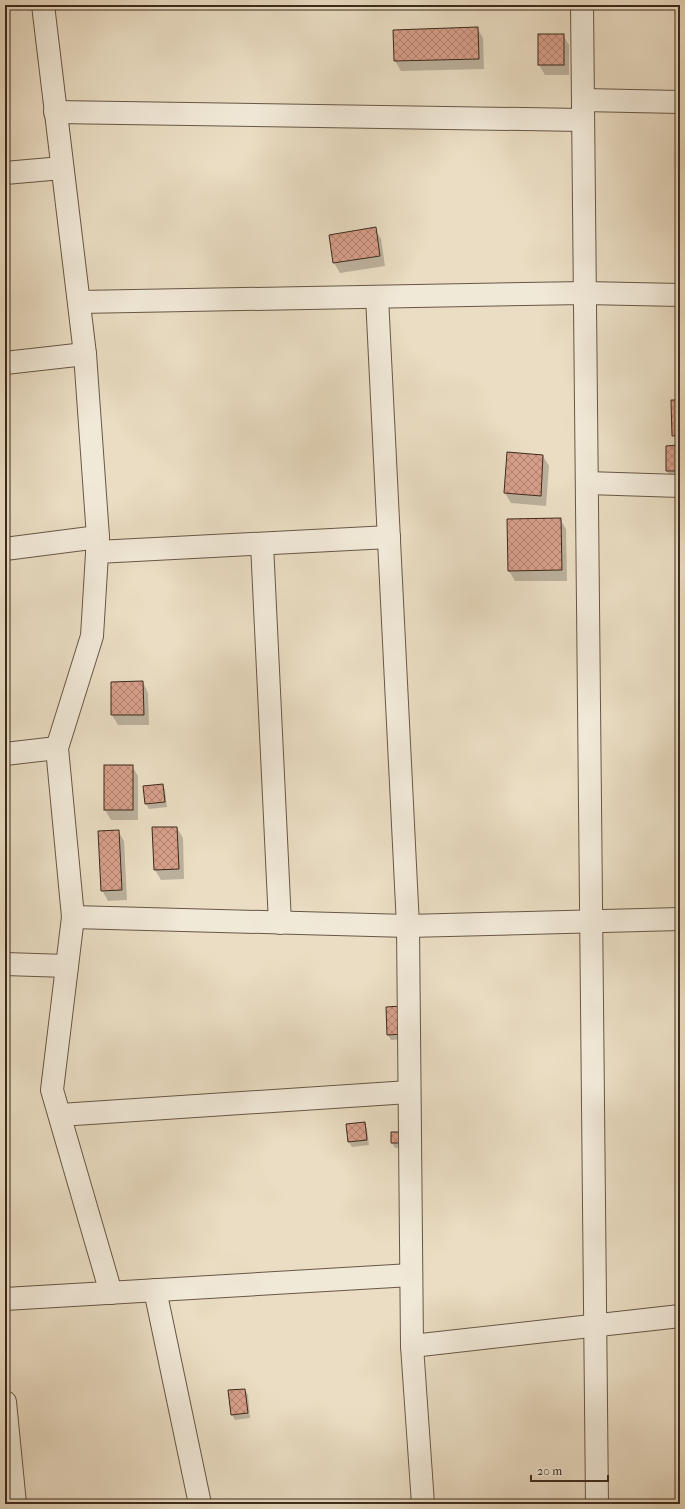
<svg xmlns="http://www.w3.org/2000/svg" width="685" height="1509" viewBox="0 0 685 1509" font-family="'IM FELL French Canon',serif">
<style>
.shadow{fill:#0003}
.building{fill:url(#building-cross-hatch);stroke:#3c2a1d}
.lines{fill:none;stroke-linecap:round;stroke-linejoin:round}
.minor-casing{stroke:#685746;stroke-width:24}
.minor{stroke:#f1e9d8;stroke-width:22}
</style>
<defs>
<pattern id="building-cross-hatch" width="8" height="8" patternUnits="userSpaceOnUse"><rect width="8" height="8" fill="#d79f8a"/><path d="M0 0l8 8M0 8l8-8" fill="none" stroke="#b08270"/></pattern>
</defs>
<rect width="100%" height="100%" fill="#eaddc3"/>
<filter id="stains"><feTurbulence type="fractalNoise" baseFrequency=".005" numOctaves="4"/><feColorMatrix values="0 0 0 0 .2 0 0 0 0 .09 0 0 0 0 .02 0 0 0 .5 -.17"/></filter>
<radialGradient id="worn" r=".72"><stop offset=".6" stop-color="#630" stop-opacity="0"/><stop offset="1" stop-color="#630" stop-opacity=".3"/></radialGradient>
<!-- shadow -->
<g class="shadow">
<path d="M477,28l6,10 1,31 -83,2 -6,-10z"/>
<path d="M563,35l6,10v30h-24l-6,-10z"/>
<path d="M375,229l6,10 4,27 -45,7 -6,-10z"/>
<path d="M680,401v45h-1l-6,-11z"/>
<path d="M677,446l3,5v24l-10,1 -3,-5z"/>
<path d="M543,456l6,10 -3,40 -35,-3 -6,-10z"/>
<path d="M560,519l6,10 1,52h-52l-6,-10 -1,-51z"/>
<path d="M143,682l5,11 1,32h-31l-6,-10z"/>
<path d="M132,766l6,10v44h-27l-6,-10z"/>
<path d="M163,786l2,4 2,17 -18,2 -3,-5z"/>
<path d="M153,828h24l6,10 1,41 -23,1 -6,-10z"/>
<path d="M118,831l6,10 3,59 -19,1 -6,-11z"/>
<path d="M387,1008l19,31 -15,1 -3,-5z"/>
<path d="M364,1123l3,5 2,17 -17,2 -3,-5 -2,-17z"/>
<path d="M392,1133l19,15h-16l-3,-5z"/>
<path d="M245,1390l3,5 2,23 -15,2 -3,-5z"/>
</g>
<!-- building -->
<g class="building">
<path d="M478,27l1,32 -85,2 -1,-31z"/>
<rect x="538" y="34" width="26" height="31"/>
<path d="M376,227l4,29 -47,7 -4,-28z"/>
<path d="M671,400h9v35l-8,1z"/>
<path d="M678,445v26h-12v-25z"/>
<path d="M507,452l36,3 -2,41 -37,-3z"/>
<path d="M561,518l1,52 -54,1 -1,-52z"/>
<path d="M143,681l1,34h-33v-33z"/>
<rect x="104" y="765" width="29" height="45"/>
<path d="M163,784l2,18 -20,2 -2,-18z"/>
<path d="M152,827h25l2,42 -25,1z"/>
<path d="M119,830l3,60 -21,1 -3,-60z"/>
<path d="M402,1006l2,28 -17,1 -1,-28z"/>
<path d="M365,1122l2,18 -19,2 -2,-18z"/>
<path d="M391,1132h17l1,11h-18z"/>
<path d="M245,1389l3,24 -17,2 -3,-25z"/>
</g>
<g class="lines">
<defs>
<g id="minor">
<path d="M43,5l42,349 13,183 -6,99 -35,112 16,169 -21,173 59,203"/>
<path d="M582,5l15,1499"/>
<path d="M583,100l97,2"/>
<path d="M55,112l528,8"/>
<path d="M5,173l57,-5"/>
<path d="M377,297l31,629 4,420 11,158"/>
<path d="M79,302l506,-9 95,2"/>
<path d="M5,363l80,-9"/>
<path d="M587,483l93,3"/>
<path d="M262,544l18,379"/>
<path d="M5,549l93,-12"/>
<path d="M97,552l292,-15"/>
<path d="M5,754l52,-6"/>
<path d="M73,917l335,9 272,-7"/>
<path d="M5,964l62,2"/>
<path d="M60,1115l349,-23"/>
<path d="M155,1290l45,214"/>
<path d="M5,1299l406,-24"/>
<path d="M412,1346l268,-30"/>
<path d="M5,1402l10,102"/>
</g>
</defs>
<!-- minor casing -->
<use href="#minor" class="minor-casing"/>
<!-- minor -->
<use href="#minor" class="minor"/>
</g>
<!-- margin -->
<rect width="685" height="1509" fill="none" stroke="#eaddc3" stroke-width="20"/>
<rect x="6" y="6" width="673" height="1497" fill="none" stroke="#3c2a1d" stroke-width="2"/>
<rect x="10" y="10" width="665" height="1489" fill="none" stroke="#3c2a1d"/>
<!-- scale -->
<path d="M531 1475v6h77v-6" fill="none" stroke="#3c2a1d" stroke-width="2"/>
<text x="537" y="1475" font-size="12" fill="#3c2a1d" stroke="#f1e9d8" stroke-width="3" paint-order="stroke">20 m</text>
<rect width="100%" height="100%" filter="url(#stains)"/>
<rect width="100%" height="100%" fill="url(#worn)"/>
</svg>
